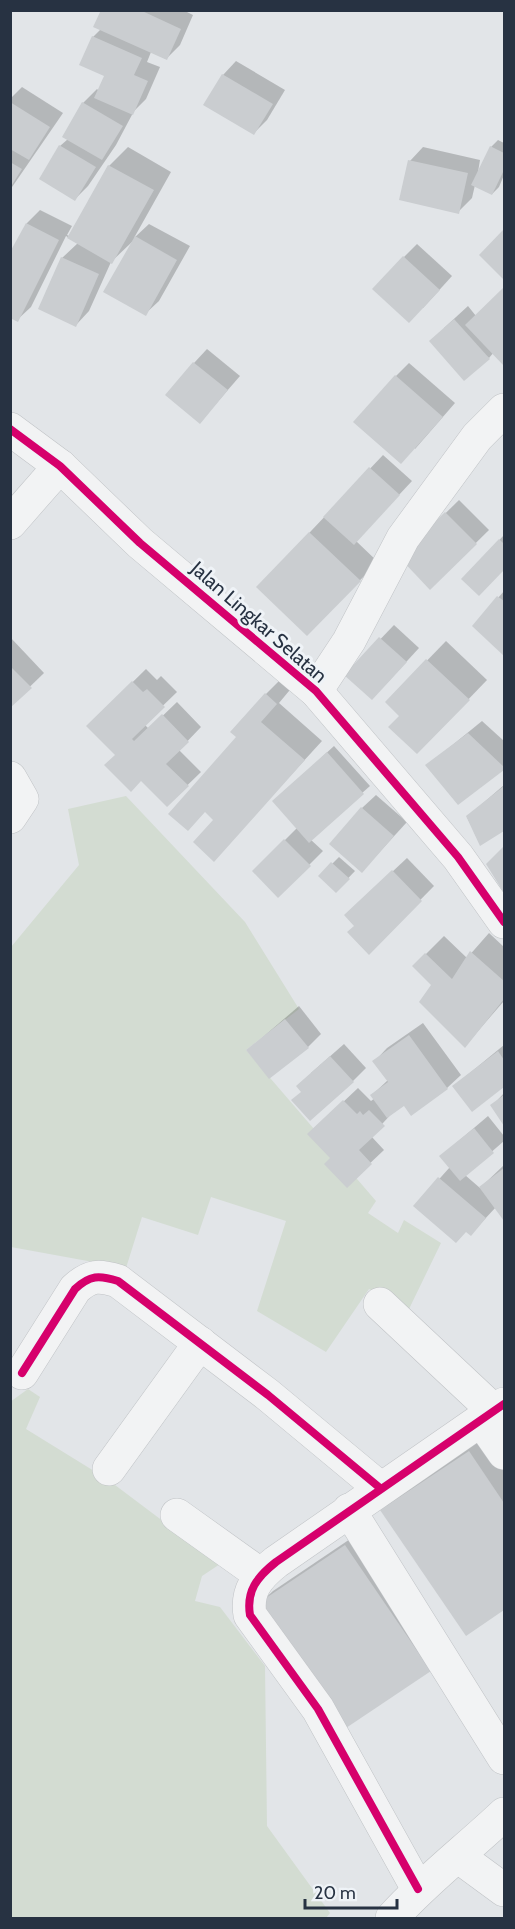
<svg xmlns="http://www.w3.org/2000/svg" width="515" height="1929" viewBox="0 0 515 1929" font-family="Cabin,sans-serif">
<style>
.green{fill:#d3dcd2}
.shadow{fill:#0003}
.building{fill:#cacdd0}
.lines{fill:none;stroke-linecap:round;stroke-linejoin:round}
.minor-casing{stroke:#c0c3c6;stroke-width:34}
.minor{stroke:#f2f3f4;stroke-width:33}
.cycleway-casing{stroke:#eff3f7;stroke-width:11}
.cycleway{stroke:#d6006c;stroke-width:8}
.labels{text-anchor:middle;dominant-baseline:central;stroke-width:6;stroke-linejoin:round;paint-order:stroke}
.street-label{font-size:20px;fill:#273242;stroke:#eff3f7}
</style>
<rect width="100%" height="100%" fill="#e2e5e8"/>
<!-- green -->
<g class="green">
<path d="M126,796l119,126 54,87 -53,41 130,151 -8,12 30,20 6,-13 37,23 -32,66 -40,-20 -43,63 -69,-41 29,-90 -75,-24 -13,38 -56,-18 -16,51 -115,-21v-300l68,-82 -11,-56z"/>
<path d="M28,1389l12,8 -14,32 81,50 113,85 -18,12 -7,25 25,6 45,59 2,160 63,87 -4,5h-315l-1,-516z"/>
</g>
<!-- shadow -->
<g class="shadow">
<path d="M103,10h80l10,5 -13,30 -14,14 -15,-7 -4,10 13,5 -14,32 -12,12 -18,34 -28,41 -13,13 -15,-53 8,-7 -4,-3 19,-33 14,-14 2,2 7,-16 -13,-38 8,-8z"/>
<path d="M236,61l49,29 -18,30 -13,13 -31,-58z"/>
<path d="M22,87l41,26 -53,77v-91z"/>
<path d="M498,140l6,3v32l-5,12 -7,7 -17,-9 -3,13 -14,14 -48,-51 13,-14 57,13 -2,12 13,-25z"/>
<path d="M128,147l43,25 -37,66 15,-14 41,22 -31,55 -14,13 -13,-72 -21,20 -22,49 -13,14 -14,-67 16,-15 -12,-7 -35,71 -14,13 10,-97 13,-13 32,16 -5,9 2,1 40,-70z"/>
<path d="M504,231v46l-22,-22z"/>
<path d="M417,244l35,32 -29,32 -19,-51z"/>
<path d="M504,288v75l-10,-11 -5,6 -45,-30 24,-22 8,10z"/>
<path d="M207,349l33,27 -40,46 -6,-59z"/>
<path d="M409,363l46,40 -40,46 -19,-73z"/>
<path d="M383,455l29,26 -56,60 22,21 -71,72 -49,-47z"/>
<path d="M459,500l30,30 -59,58 -29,-31z"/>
<path d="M504,535v33l-25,26 -16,-15z"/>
<path d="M504,591v63l-30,-28z"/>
<path d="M394,625l25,23 -34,37 -39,-10z"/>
<path d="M10,637l34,36 -34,33z"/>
<path d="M446,641l41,39 -52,54 -33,-18 -15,-14z"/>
<path d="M146,669l11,11 4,-4 16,16 -33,32 5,5 28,-27 24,25 -22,23 22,22 -34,33 -79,-79z"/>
<path d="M284,676l10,9 -15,18 43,38 -108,118 1,-40 23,-82 28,-43z"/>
<path d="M482,721l22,20v27l-46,35 -30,-38z"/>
<path d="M334,746l36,40 -60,53 13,12 -45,45 -24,-25 43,-43 25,-71z"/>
<path d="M504,785v44l-24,15 -13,-27z"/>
<path d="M376,795l31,27 -32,35 -13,-49z"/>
<path d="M504,847v43l-16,-26z"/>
<path d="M339,857l16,14 -19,20 -16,-15z"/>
<path d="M407,858l27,28 -65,66 -13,-26 4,-24z"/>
<path d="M489,933l15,14v54l-39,45 -32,-61 -19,-19 30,-30 23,22z"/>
<path d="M299,1006l22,28 -13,13 -60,3z"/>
<path d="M423,1023l38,52 -14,13 -42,16 -10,6 -24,26 13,14 -37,35 -15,-27 -9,-37 35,-33 13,13 4,-3 -3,-3 16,-15 -14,-18 13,-14z"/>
<path d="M344,1044l22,24 -13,13 -42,-8z"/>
<path d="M504,1045v40l-31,25 -19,-24z"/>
<path d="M504,1093v30l-12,-17z"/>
<path d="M488,1116l16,20v5l-39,34 15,13 24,-23v53l-8,-11 -25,27 -56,-28 35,-39 -9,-11z"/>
<path d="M483,1438l21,33v138l-38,25 -84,-124 13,-13z"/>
<path d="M359,1533l85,123 -101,72 -84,-124 14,-13z"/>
</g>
<!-- building -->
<g class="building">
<path d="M101,10h39l41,19 -14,31 -74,-33z"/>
<path d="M92,36l50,22 -8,17 14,6 -15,34 -39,-17 10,-22 -25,-11z"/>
<path d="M222,74l51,30 -19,31 -51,-30z"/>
<path d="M10,102l40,25 -21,33 -19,-11z"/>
<path d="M82,102l41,24 -21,34 -40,-23z"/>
<path d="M59,145l37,22 -21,34 -36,-22z"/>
<path d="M490,146l14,7v17l-12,25 -21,-10z"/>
<path d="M408,160l60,13 -9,41 -60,-14z"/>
<path d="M10,162l12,7 -12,19z"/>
<path d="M108,165l46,25 -42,74 -45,-26z"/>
<path d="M26,223l33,17 -41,82 -8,-4v-66z"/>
<path d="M503,230l1,1v49l-25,-25z"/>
<path d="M135,236l42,24 -31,56 -43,-24z"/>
<path d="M403,256l37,34 -31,33 -37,-34z"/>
<path d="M61,257l38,17 -23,53 -38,-18z"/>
<path d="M504,287v79l-39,-41z"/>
<path d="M454,319l36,40 -26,22 -35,-40z"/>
<path d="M193,362l35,28 -28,34 -35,-29z"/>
<path d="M395,375l48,42 -42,47 -48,-42z"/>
<path d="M369,467l31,28 -46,50 -31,-28z"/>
<path d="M445,512l32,32 -47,46 -31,-33z"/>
<path d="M309,532l52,49 -54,55 -51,-49z"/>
<path d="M499,539l5,5v26l-25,26 -18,-17z"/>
<path d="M497,596l7,5v55l-32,-30z"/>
<path d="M379,637l28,25 -35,38 -28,-25z"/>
<path d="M426,659l44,41 -53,54 -29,-27 11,-11 -14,-14z"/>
<path d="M10,666l22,22 -22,20z"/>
<path d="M132,681l11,11 4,-3 18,18 -33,32 2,2 28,-27 27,28 -23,22 23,22 -22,21 -26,-26 -10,11 -27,-27 11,-10 -29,-29z"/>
<path d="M265,693l12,11 -16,18 44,38 -91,102 -21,-20 20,-22 -8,-8 -17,19 -20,-17 68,-77 -6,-5z"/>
<path d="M468,733l36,34v3l-46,35 -33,-40z"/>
<path d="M327,752l37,42 -55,49 -37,-42z"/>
<path d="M504,786v45l-24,15 -14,-30z"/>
<path d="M361,807l33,29 -32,37 -33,-29z"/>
<path d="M284,839l27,27 -33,32 -26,-27z"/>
<path d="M504,846v47l-18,-29z"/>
<path d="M331,862l19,17 -14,14 -18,-17z"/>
<path d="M392,870l30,31 -53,54 -22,-23 7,-6 -10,-11z"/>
<path d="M470,951l34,30v18l-39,49 -46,-46 12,-17 -19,-19 13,-13 27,26z"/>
<path d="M285,1019l24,29 -40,31 -23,-29z"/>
<path d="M409,1035l39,54 -37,27 -7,-10 -17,12 -17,-23 18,-13 -16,-21z"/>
<path d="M498,1051l6,9v27l-32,25 -20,-26z"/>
<path d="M330,1056l24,26 -44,39 -19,-21 10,-8 -5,-6z"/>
<path d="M504,1095v31l-14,-21z"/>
<path d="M343,1100l14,14 3,-3 3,4 6,-5 16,16 -26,24 13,14 -25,24 -23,-24 6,-6 -23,-24z"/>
<path d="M474,1128l20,25 -34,28 -21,-25z"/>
<path d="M504,1168v53l-25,-34z"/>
<path d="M438,1177l48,41 -15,18 -5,-4 -10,11 -43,-37z"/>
<path d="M469,1451l35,52v107l-38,26 -86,-126z"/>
<path d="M345,1545l86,126 -88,59 -86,-126z"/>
</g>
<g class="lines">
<defs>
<g id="minor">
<path d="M10,429l50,37 80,77 176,148 142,166 46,65"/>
<path d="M10,523l50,-57"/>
<path d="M316,691l33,-50 54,-103 74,-101 27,-27"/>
<path d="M10,778l12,21 -12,18"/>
<path d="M380,1304l114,107"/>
<path d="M22,1373l53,-84c15,-14 24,-14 43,-8l150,114 112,93"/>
<path d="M481,1420l23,33"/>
<path d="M109,1469l91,-126"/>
<path d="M349,1510l155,248"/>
<path d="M177,1515l84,60"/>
<path d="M459,1857l45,33"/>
<path d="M418,1889l-100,-180 -68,-94c-4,-24 7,-38 26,-53l228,-158"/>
<path d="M392,1918c34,-38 75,-69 112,-104"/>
</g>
</defs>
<!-- minor casing -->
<use href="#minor" class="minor-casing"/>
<!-- minor -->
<use href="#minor" class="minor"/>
<defs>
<g id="cycleway">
<path d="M10,429l50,37 80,77 176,148 142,166 46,65"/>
<path d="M22,1373l53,-84c15,-14 24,-14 43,-8l150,114 112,93"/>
<path d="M418,1889l-100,-180 -68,-94c-4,-24 7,-38 26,-53l228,-158"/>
</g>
</defs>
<!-- cycleway casing -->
<use href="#cycleway" class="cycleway-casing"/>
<!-- cycleway -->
<use href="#cycleway" class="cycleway"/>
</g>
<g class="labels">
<!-- street labels -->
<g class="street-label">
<text transform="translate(259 622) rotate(41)">Jalan Lingkar Selatan</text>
</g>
</g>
<!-- border -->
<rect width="515" height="1929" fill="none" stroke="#273242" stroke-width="24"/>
<!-- scale -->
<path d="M305 1899v9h92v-9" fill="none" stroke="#273242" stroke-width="3"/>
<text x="314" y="1899" font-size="18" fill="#273242" stroke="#eff3f7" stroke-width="4.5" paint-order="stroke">20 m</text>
</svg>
